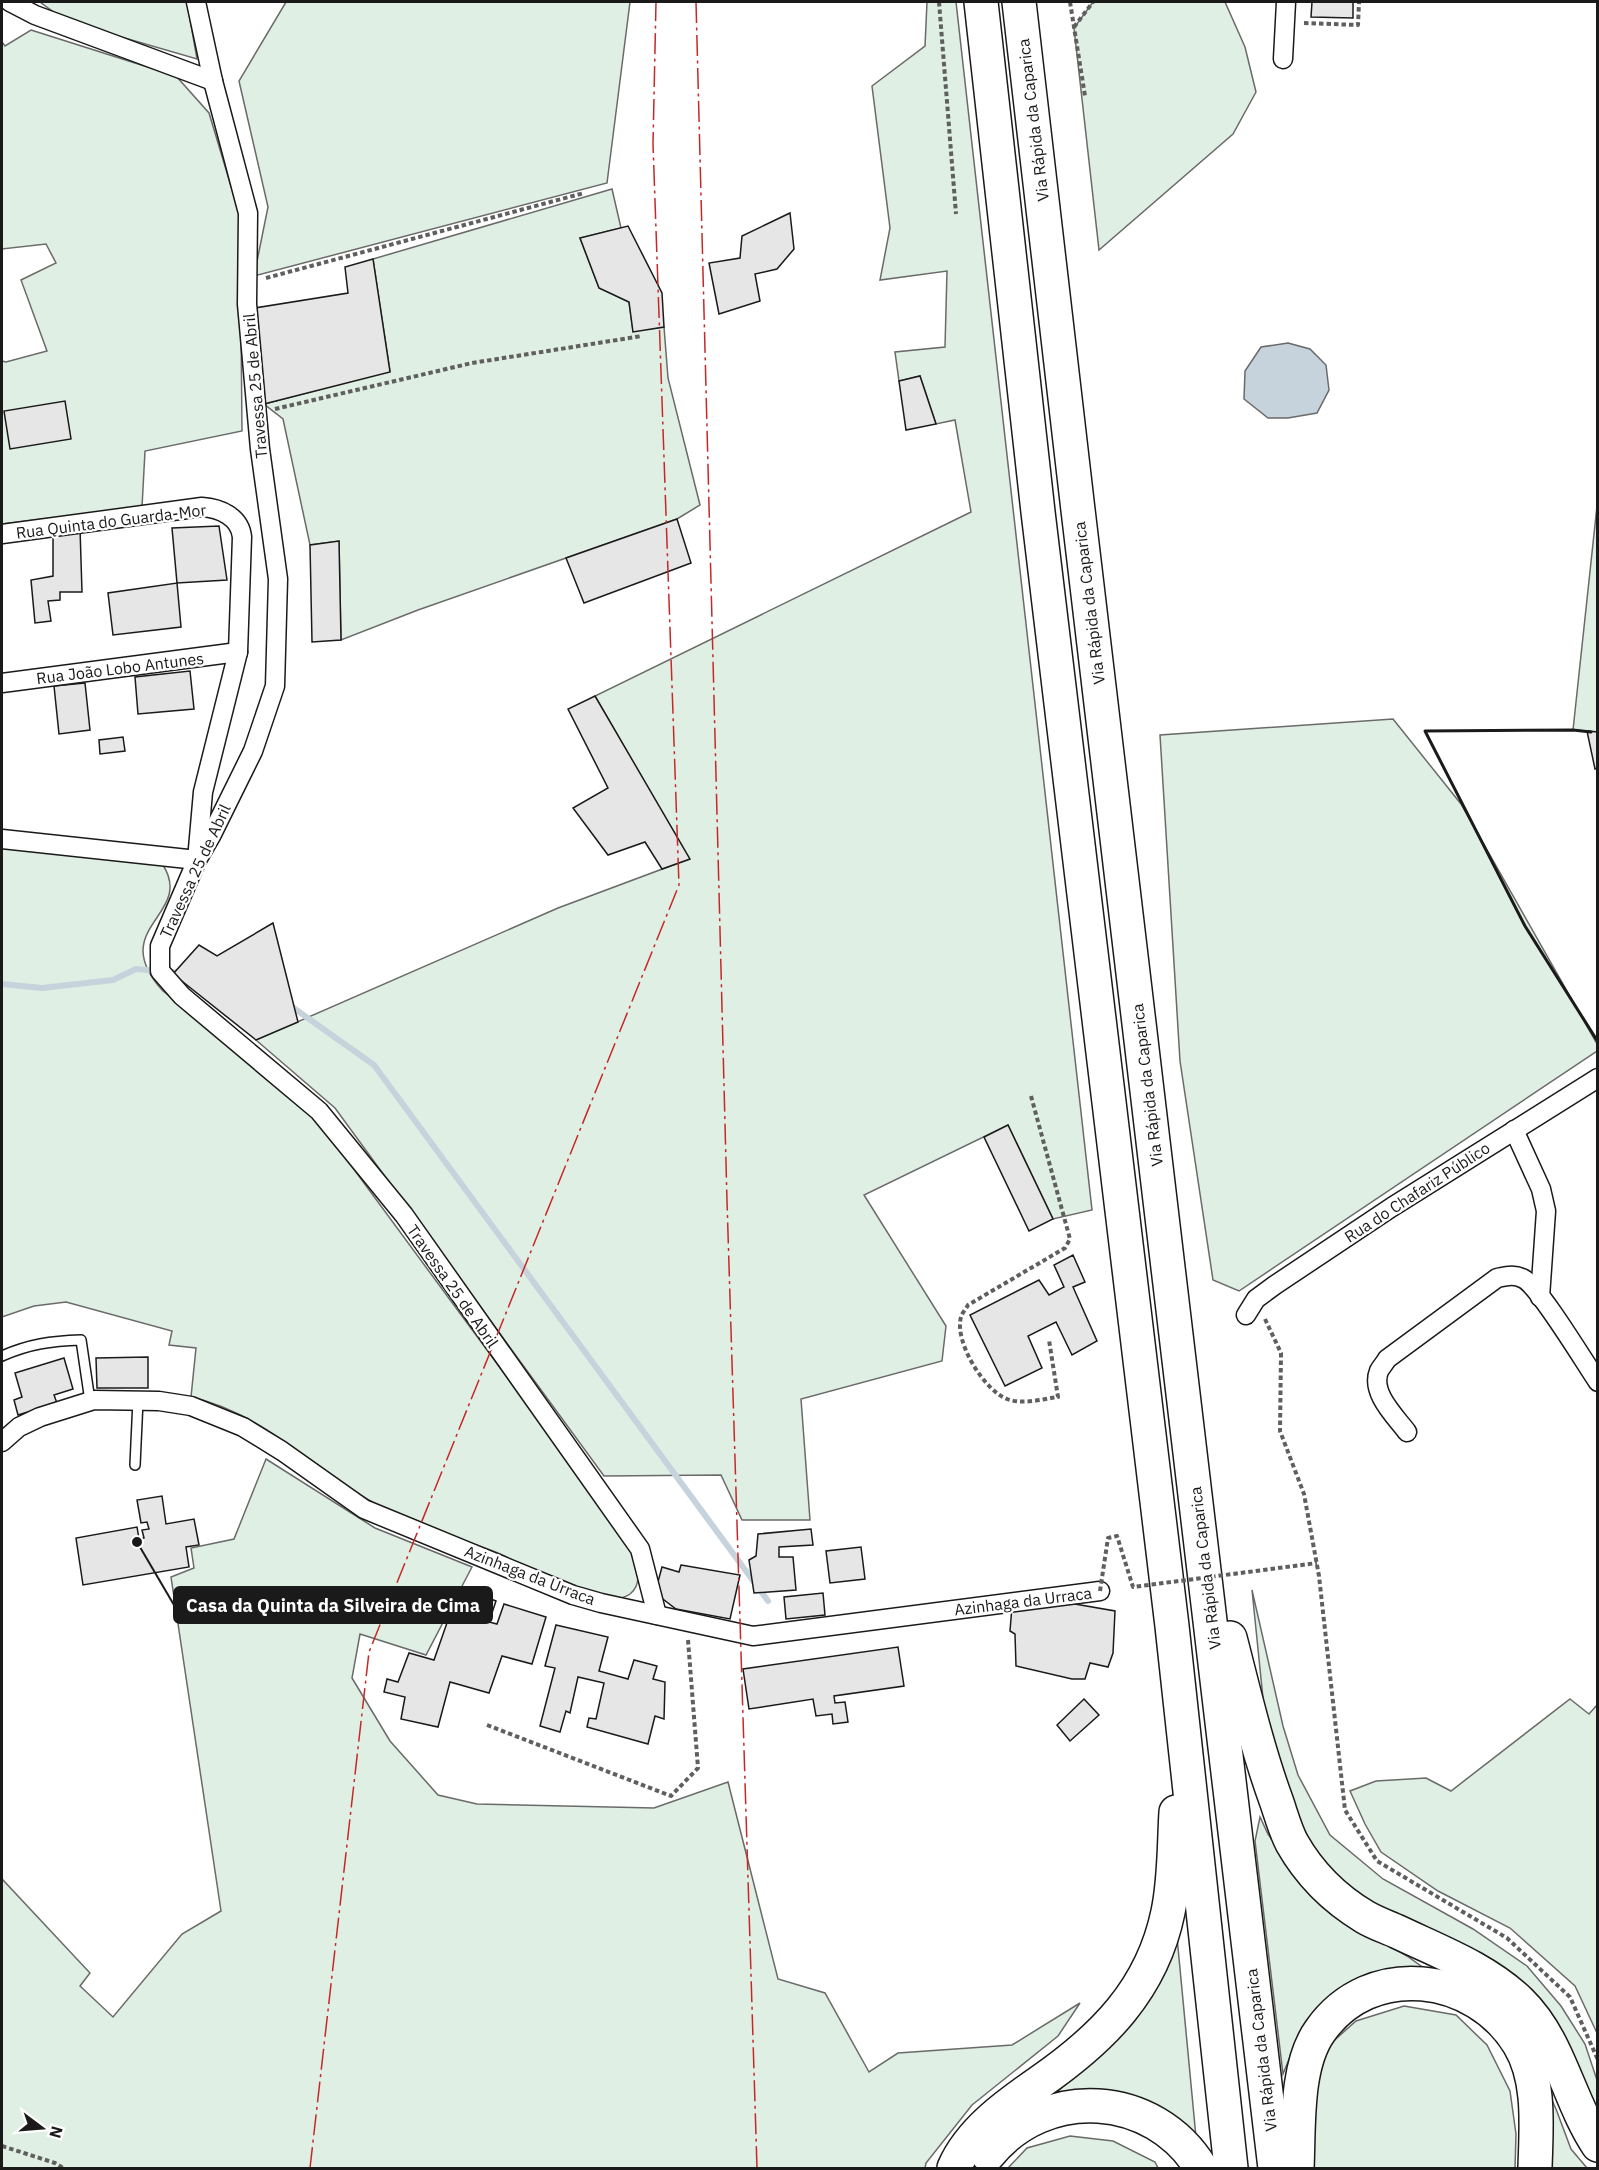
<svg xmlns="http://www.w3.org/2000/svg" width="1599" height="2170" viewBox="0 0 1599 2170" font-family="'IBM Plex Sans',sans-serif">
<style>
.green{fill:#e0efe3;stroke:#6a6a6a;stroke-width:1.5}
.water{fill:#c6d2dc;stroke:#6a6a6a;stroke-width:1.5}
.lines{fill:none;stroke-linecap:round;stroke-linejoin:round}
.stream{stroke:#c6d2dc;stroke-width:6}
.building{fill:#e6e6e6;stroke:#1a1a1a;stroke-width:1.5}
.lane-casing{stroke:#1a1a1a;stroke-width:12}
.street-casing{stroke:#1a1a1a;stroke-width:21}
.highway-casing{stroke:#1a1a1a;stroke-width:36}
.path{stroke:#5f5f5f;stroke-width:4;stroke-dasharray:4.5 3;stroke-linecap:butt}
.lane{stroke:#fff;stroke-width:9}
.street{stroke:#fff;stroke-width:18}
.highway{stroke:#fff;stroke-width:33}
.path-bridge{stroke:#5f5f5f;stroke-width:4;stroke-dasharray:4.5 3;stroke-linecap:butt}
.wall{stroke:#1a1a1a;stroke-width:3}
.power{stroke:#c62828;stroke-width:1.5;stroke-dasharray:21 4.5 3 4.5;stroke-linecap:butt}
.labels{text-anchor:middle;dominant-baseline:central;stroke-width:4.5;stroke-linejoin:round;paint-order:stroke}
.street-label{font-size:16px;fill:#1a1a1a;stroke:#fff}
.leader{fill:none;stroke:#1a1a1a;stroke-width:2}
.callout-dot{fill:#1a1a1a;stroke:#fff;stroke-width:2}
.callout{fill:#1a1a1a;stroke:#1a1a1a;stroke-width:2}
.callout-label{font-size:18px;text-anchor:middle;font-weight:bold;fill:#fff}
</style>
<rect width="100%" height="100%" fill="#fff"/>
<!-- green -->
<g class="green">
<path d="M40,2h147l10,57 -131,-38z"/>
<path d="M286,2h344l-23,181 -353,93 14,-69 -29,-126z"/>
<path d="M927,2h29l136,1208 -39,9 -45,-94 -144,70 82,131 -4,35 -141,38 9,121h-68l-21,-45 -117,1 -269,-368 -79,-68 302,-132 131,-49 -94,-163 376,-184 -16,-92 -19,4 -16,-48 -21,5 -4,-29 50,-5 2,-76 -67,9 10,-52 -18,-142 53,-40z"/>
<path d="M1093,2h132l20,45 11,45 -23,42 -134,116 -25,-222z"/>
<path d="M31,30l145,46 33,37 31,103 2,215 -97,20 -3,56 -140,17v-163l4,1 41,-11 -26,-71 35,-17 -10,-19 -44,5v-207l3,4z"/>
<path d="M612,189l9,39 -41,10 19,50 30,14 4,29 31,-4 4,51 32,127 -23,14 -259,91 -77,30 -2,-99 -29,4 -27,-126 -19,-15 126,-33 -17,-112z"/>
<path d="M1597,506v226l-24,-2z"/>
<path d="M1393,719l68,85 136,240v7l-358,240 -26,-11 -33,-219 -20,-326z"/>
<path d="M2,847l161,18c32,51 -58,62 0,126l124,97 38,42 304,413c5,16 17,38 1,51 -7,5 -15,5 -22,3 -18,-3 -40,-10 -57,-17 -18,-7 -34,-19 -53,-27 -44,-17 -90,-29 -131,-54 -57,-35 -108,-87 -176,-102l5,-49 -27,-3 3,-14 -106,-29 -32,4 -32,11z"/>
<path d="M266,1459l109,69 97,39 -46,88 -66,-21 -8,44 38,63 48,54 39,9 177,4 74,-26 50,197 47,14 44,79 29,-19 114,-8 68,-42 -22,33 -86,69 -46,58 -1,5h-923v-289l88,94 -10,13 33,31 69,-83 39,-23 -50,-334 23,-9 -3,-20 43,-9z"/>
<path d="M1252,1590l31,136 15,49 32,60 53,44 90,50 54,37 34,40 24,38 12,36v33l-56,-108 -182,-104 -55,-55 -34,-79z"/>
<path d="M1570,1699l19,15 8,-9v328l-22,-47 -65,-58 -72,-37 -57,-39 -16,-28 -15,-33 26,-10 50,-3 25,13z"/>
<path d="M1260,1817l8,17 29,42 47,43 63,37 25,18 -74,9 -36,21 -26,38 -13,32 -28,-233z"/>
<path d="M1175,1916l23,242 -147,-61 58,-50 29,-34z"/>
<path d="M1404,2006l52,9 31,30 23,46 6,43 -1,34h-204l-3,-56 12,-59 36,-32z"/>
<path d="M1544,2083l12,26 15,40 16,19h-38z"/>
<path d="M1070,2136l43,5 42,21 3,6h-150l19,-20z"/>
</g>
<!-- water -->
<path class="water" d="M1288,343l22,6 16,16 3,25 -12,23 -29,5h-20l-24,-19 1,-28 16,-24z"/>
<g class="lines">
<!-- stream -->
<g class="stream">
<path d="M2,984l40,4 71,-8 23,-11 46,4"/>
<path d="M288,1004l86,61 394,536"/>
</g>
</g>
<!-- building -->
<g class="building">
<path d="M1312,2h41v16l-42,-1z"/>
<path d="M790,213l4,36 -17,20 -22,5 5,27 -41,13 -10,-51 31,-5 2,-22z"/>
<path d="M628,226l34,67 2,34 -31,5 -4,-30 -30,-14 -19,-50z"/>
<path d="M373,259l17,113 -126,32 -9,-96 93,-15 -3,-26z"/>
<path d="M920,376l16,48 -30,6 -7,-49z"/>
<path d="M65,401l6,38 -61,10 -6,-38z"/>
<path d="M677,519l14,44 -107,40 -18,-45z"/>
<path d="M219,526l8,54 -50,3 -5,-55z"/>
<path d="M80,528l2,64h-22v8l-12,1 3,20 -16,2 -4,-43 22,-4v-44z"/>
<path d="M339,541l2,99 -29,2 -2,-97z"/>
<path d="M177,583l4,44 -68,8 -5,-42z"/>
<path d="M190,671l4,38 -56,5 -3,-37z"/>
<path d="M85,683l5,47 -31,4 -5,-48z"/>
<path d="M595,696l95,163 -28,10 -17,-27 -37,13 -35,-47 35,-20 -40,-79z"/>
<path d="M1587,731l11,1v36l-3,1z"/>
<path d="M123,737l2,14 -25,3 -1,-14z"/>
<path d="M273,923l25,99 -42,18 -83,-66 26,-29 18,11z"/>
<path d="M1008,1125l45,94 -24,12 -45,-94z"/>
<path d="M1073,1255l12,27 -12,5 24,54 -25,14 -16,-33 -28,14 14,32 -37,18 -35,-71 69,-35 10,15 15,-8 -10,-22z"/>
<path d="M148,1357v31h-51l-1,-30z"/>
<path d="M64,1358l9,31 -19,6 3,8 -39,12 -4,-15 8,-3 -7,-24z"/>
<path d="M162,1496l4,28 28,-5 5,26 -13,2 3,20 -106,18 -7,-47 61,-11 2,12 5,-1 -2,-8 7,-1 -2,-7 -6,1 -4,-23z"/>
<path d="M811,1529l2,16 -34,2v10h14l3,33 -42,3 -5,-33 7,-4 2,-22z"/>
<path d="M861,1547l4,32 -35,4 -4,-32z"/>
<path d="M681,1565l59,10 -10,44 -54,-10 -21,-16 7,-26 17,5z"/>
<path d="M468,1590l28,11 -7,21 8,2 7,-20 42,13 -14,47 -30,-8 -13,37 -39,-11 -12,45 -37,-8 4,-22 -21,-5 3,-13 11,3 11,-29 25,7 14,-40h8z"/>
<path d="M823,1593l2,22 -39,4 -2,-22z"/>
<path d="M1069,1603l46,8 -2,42 -5,14 -18,-4 -5,16h-13l-56,-13 -1,-32 -5,-3 2,-25z"/>
<path d="M556,1625l52,12 -9,34 29,8 6,-19 23,6 -4,13 12,3 -1,37 -9,-3 -7,28 -61,-17 2,-9 7,1 8,-36 -26,-6 -8,36 -4,-2 -6,21 -20,-6 15,-58 -10,-2z"/>
<path d="M898,1647l6,39 -70,10 1,7 10,-1 3,20 -15,2 -1,-10 -16,2 -3,-17 -64,10 -6,-40z"/>
<path d="M1084,1699l15,16 -29,26 -13,-16z"/>
</g>
<g class="lines">
<defs>
<g id="lane">
<path d="M2,1356c27,-12 49,-15 79,-16l9,61"/>
<path d="M135,1465l3,-65"/>
</g>
<g id="street">
<path d="M10,2l25,13 178,66"/>
<path d="M196,2l17,79 35,132 -1,91 13,145 18,130 -3,107 -22,65 -42,85 -14,24 -37,86v25l22,25 137,115 85,104 236,334 17,66"/>
<path d="M1283,59l3,-57"/>
<path d="M2,534l200,-27c18,1 38,10 40,30l-4,115 -35,140 -6,68 -195,-21"/>
<path d="M2,683l236,-31"/>
<path d="M1514,1130l27,59 5,22 -6,86"/>
<path d="M1246,1315l10,-16 19,-14 117,-78 206,-129"/>
<path d="M1407,1432c-11,-15 -37,-39 -28,-61 2,-4 6,-8 8,-12l110,-81c10,-2 18,-4 27,1 16,9 61,84 74,103"/>
<path d="M2,1442l17,-15 21,-10 54,-17 65,1 32,5 52,21 39,24 82,58 209,86 28,8 152,33 347,-45"/>
</g>
<g id="highway">
<path d="M981,2l57,510 134,1114 59,542"/>
<path d="M1019,2l59,508 197,1658"/>
<path d="M1230,1638c14,54 27,110 46,162 5,14 9,30 16,43 17,30 43,56 73,74 10,6 22,10 33,15 42,20 88,37 122,70 40,39 48,98 78,143"/>
<path d="M988,2155c57,-71 166,-64 213,13"/>
<path d="M954,2168c16,-37 53,-63 86,-86 62,-43 112,-92 128,-170 7,-33 6,-67 8,-100"/>
<path d="M1297,2168c2,-41 -2,-102 23,-137 50,-72 156,-58 199,13 22,36 17,84 16,124"/>
</g>
</defs>
<!-- lane casing -->
<use href="#lane" class="lane-casing"/>
<!-- street casing -->
<use href="#street" class="street-casing"/>
<!-- highway casing -->
<use href="#highway" class="highway-casing"/>
<!-- path -->
<g class="path">
<path d="M939,2l17,212"/>
<path d="M1070,2l15,94"/>
<path d="M1304,23l54,2 1,-23"/>
<path d="M1074,27l19,-25"/>
<path d="M266,278l318,-85"/>
<path d="M275,409l197,-46 170,-27"/>
<path d="M1031,1096l39,143 -5,9 -97,57c-2,4 -6,8 -7,12 -7,25 23,73 46,82 16,6 35,0 51,-2l-9,-57"/>
<path d="M1265,1319l16,34 -1,78 24,63 15,82 26,234 32,51 130,77 63,59 28,63"/>
<path d="M487,1725l184,71 27,-28 -10,-128"/>
<path d="M2,2146l53,17 8,5"/>
</g>
<!-- lane -->
<use href="#lane" class="lane"/>
<!-- street -->
<use href="#street" class="street"/>
<!-- highway -->
<use href="#highway" class="highway"/>
<!-- path-bridge -->
<path class="path-bridge" d="M1100,1591l8,-53 9,-2 16,51 184,-24"/>
<!-- wall -->
<path class="wall" d="M1591,732l-18,-2 -148,1 100,195 73,116"/>
<!-- power -->
<g class="power">
<path d="M696,2l31,1199 30,967"/>
<path d="M310,2168l59,-516 310,-767 -26,-741 3,-142"/>
</g>
</g>
<g class="labels">
<!-- street labels -->
<g class="street-label">
<text transform="translate(1033 120) rotate(-97)">Via Rápida da Caparica</text>
<text transform="translate(255 386) rotate(-95)">Travessa 25 de Abril</text>
<text transform="translate(111 521) rotate(-7)">Rua Quinta do Guarda-Mor</text>
<text transform="translate(1089 603) rotate(-97)">Via Rápida da Caparica</text>
<text transform="translate(120 668) rotate(-7)">Rua João Lobo Antunes</text>
<text transform="translate(195 871) rotate(-65)">Travessa 25 de Abril</text>
<text transform="translate(1147 1085) rotate(-97)">Via Rápida da Caparica</text>
<text transform="translate(1417 1192) rotate(-33)">Rua do Chafariz Público</text>
<text transform="translate(453 1286) rotate(55)">Travessa 25 de Abril</text>
<text transform="translate(1205 1568) rotate(-97)">Via Rápida da Caparica</text>
<text transform="translate(530 1575) rotate(21)">Azinhaga da Urraca</text>
<text transform="translate(1023 1601) rotate(-7)">Azinhaga da Urraca</text>
<text transform="translate(1261 2050) rotate(-97)">Via Rápida da Caparica</text>
</g>
</g>
<!-- callouts -->
<path class="leader" d="M137 1542L174 1605"/>
<circle class="callout-dot" cx="137" cy="1542" r="6"/>
<rect class="callout" x="174" y="1587" width="318" height="36" rx="6"/>
<g class="callout-label">
<text x="333" y="1612">Casa da Quinta da Silveira de Cima</text>
</g>
<!-- border -->
<rect width="1599" height="2170" fill="none" stroke="#1a1a1a" stroke-width="6"/>
<!-- north arrow -->
<g transform="translate(42 2128) rotate(106)" stroke="#ffffff" stroke-width="4.5" paint-order="stroke">
<path d="M0-4.5L10 22L0 15L-10 22Z" fill="#1a1a1a"/>
<text y="-9" font-size="16" font-weight="bold" text-anchor="middle" fill="#1a1a1a">N</text>
</g>
</svg>
